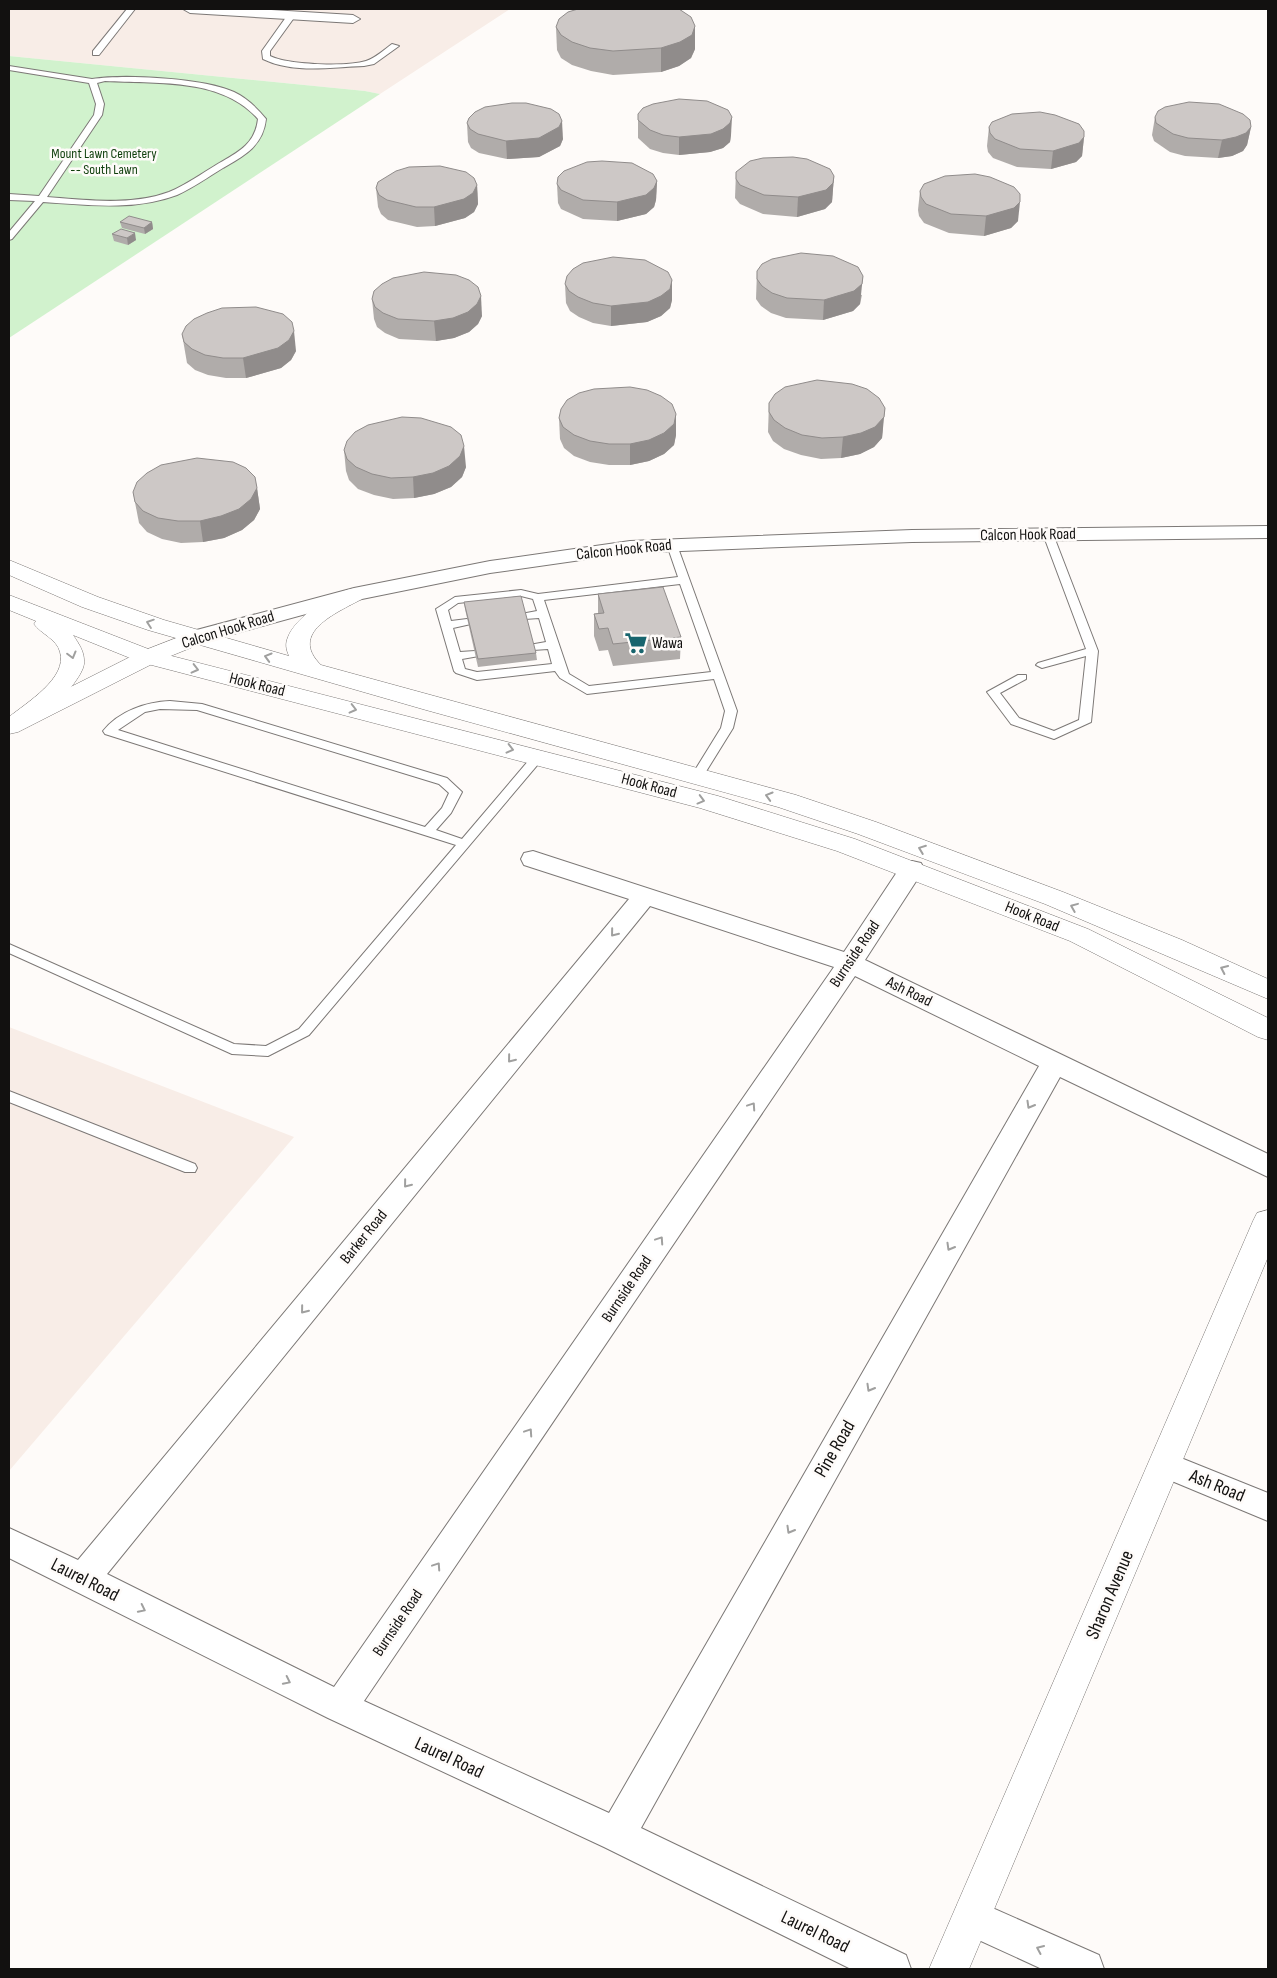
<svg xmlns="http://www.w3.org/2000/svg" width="1277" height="1978" viewBox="0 0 1277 1978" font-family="'Sofia Sans Condensed',sans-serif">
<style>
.built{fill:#f8ede7}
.green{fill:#d1f2cd}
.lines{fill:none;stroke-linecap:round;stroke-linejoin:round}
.service-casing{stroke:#7c7876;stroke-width:2}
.minor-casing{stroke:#7c7876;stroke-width:2}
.tertiary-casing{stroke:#7c7876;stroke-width:1}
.primary-casing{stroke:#7c7876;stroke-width:1}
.service{fill:#fff;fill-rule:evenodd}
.minor{fill:#fff;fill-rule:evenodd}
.tertiary{fill:#fff;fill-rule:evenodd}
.primary{fill:#fff;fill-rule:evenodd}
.wall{fill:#b0acaa}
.shaded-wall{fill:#908c8b}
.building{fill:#cdc8c6;stroke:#908c8b}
.oneway{stroke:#a0a09f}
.labels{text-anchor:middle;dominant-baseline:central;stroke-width:5;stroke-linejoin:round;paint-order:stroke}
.far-park-label{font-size:14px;fill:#0f3f0c;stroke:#fefbf9}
.street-label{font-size:16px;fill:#121110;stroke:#fefbf9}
.poi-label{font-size:16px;fill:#121110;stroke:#fefbf9;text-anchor:start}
.near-street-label{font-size:19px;fill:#121110;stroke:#fefbf9}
</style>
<rect width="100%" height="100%" fill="#fefbf9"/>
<!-- built -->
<g class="built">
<path d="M9,9h501l-130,85 -15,-3 -356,-35z"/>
<path d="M9,1027l285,110 -285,334z"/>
</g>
<!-- green -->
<path class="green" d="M9,56l356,35 15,3 -371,244z"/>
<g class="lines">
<defs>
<g id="service">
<path d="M127,9h8l-36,46h-6v-4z"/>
<path d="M289,13l7,2 -26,36v5c18,9 77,11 96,5 9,-3 18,-11 26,-17l7,2 -25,18 -10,2c-33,1 -70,8 -101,-7l-1,-8z"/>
<path d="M9,66l83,13c33,-5 112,-1 142,13 13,6 23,16 32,27 -3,27 -22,37 -43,49 -15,9 -30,20 -46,27 -42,16 -90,10 -134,7l-31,37 -3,1v-8l26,-31 -26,-1v-6l30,2 55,-81 2,-11 -7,-21 -80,-13zM105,81c51,3 116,-4 153,38 -3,26 -21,34 -42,46 -15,9 -30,20 -47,27 -37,14 -83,8 -122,5l55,-82 2,-11 -7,-21z"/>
<path d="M1048,531l5,3 45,117 -7,71 -37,17 -43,-15 -24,-32 31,-17h8v4l-26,14 19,25 35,13 25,-11 7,-64 -44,12 -6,-3 2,-2 48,-14 -43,-115z"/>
<path d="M672,542l5,3 60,166 -4,17 -31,50h-8l-2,-3 29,-47 4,-17 -11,-32 -127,15 -27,-16 -5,-7 -78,9 -21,-7 -2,-2 -18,-62 19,-12 66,-7 17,4 140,-17 -11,-32zM680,584l31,88 -122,14 -20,-12 -25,-74zM521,596l12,3 4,12 -16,3 -2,2 6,3 14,-1 7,24 -17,3 -2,2 6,3 15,-1 4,15 -75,8 -12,-3 -3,-10 17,-3 2,-2 -6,-3 -15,1 -7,-24 18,-4 2,-2 -6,-3 -16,2 -3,-11 10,-7z"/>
<path d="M170,701l32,3 245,74 15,14 -11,21 -15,17 26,9 73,-86h8l2,3 -236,279 -41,21 -36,-2 -223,-101v-9l225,100 32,2 33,-17 157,-184 -351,-111 -2,-3c16,-20 43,-29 67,-30zM160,709l37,1 242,74 10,9 -7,15 -17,19 -307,-97 27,-18z"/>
<path d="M9,1091l186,73 2,4 -2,4h-10l-176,-70z"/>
</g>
<g id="minor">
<path d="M183,9h72l98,6 7,4 -7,4 -163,-10z"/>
<path d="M1268,526v12l-356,4 -282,11 -140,20 -133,27 -160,44 -8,-2 -3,-5 3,-5 165,-44 136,-27 140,-20 282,-11z"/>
<path d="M533,851l311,101 59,-89 9,-2 9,2 3,6 -59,91 403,194v23l-208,-100 -419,751 265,127 5,14h-60l-247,-122 -276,-129 -319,-160v-30l69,32 551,-661 -105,-34 -3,-6 3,-6zM650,906l184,61 -500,720 -227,-113zM855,976l184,90 -430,747 -245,-112z"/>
<path d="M1166,1452l102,41v28l-113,-47 -5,-9 5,-9z"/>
<path d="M972,1899l127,56 5,14h-62l-83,-38 -6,-13 6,-13z"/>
</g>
<g id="tertiary">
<path d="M197,630l8,2 3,5 -3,5 -49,20 -138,70 -9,2v-16l131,-66z"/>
<path d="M1268,1210v47l-299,712h-40l324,-748 4,-8z"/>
</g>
<g id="primary">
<path d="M9,560l89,37 66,23 125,36c-3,-7 -4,-12 -1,-19 7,-20 53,-53 74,-48l3,5 -3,5c-26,14 -74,34 -41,66l475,130 80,27 187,70 119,48 86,39v20l-223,-95 -187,-70 -80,-27 -352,-97 -278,-80 -66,-23 -73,-32z"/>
<path d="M9,595l147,57 562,144 137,43 233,90 180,89v22l-10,-3 -188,-96 -233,-90 -137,-43 -560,-146 -67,-27c6,9 12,17 11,29 -2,19 -56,72 -75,67v-14c17,-14 59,-39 51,-65 -3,-13 -19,-18 -26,-28l2,-3 -27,-11z"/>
</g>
</defs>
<!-- service casing -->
<use href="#service" class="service-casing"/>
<!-- minor casing -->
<use href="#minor" class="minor-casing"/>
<!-- tertiary casing -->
<use href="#tertiary" class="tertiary-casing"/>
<!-- primary casing -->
<use href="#primary" class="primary-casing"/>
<!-- service -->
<use href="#service" class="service"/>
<!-- minor -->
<use href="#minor" class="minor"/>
<!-- tertiary -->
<use href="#tertiary" class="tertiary"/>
<!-- primary -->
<use href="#primary" class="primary"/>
</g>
<!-- wall -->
<g class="wall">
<path d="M556,27l139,22 -4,9 -12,8 -18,6 -48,3 -22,-4 -19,-6 -11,-7 -4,-8z"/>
<path d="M1155,117l96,10 -4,18 -4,6 -11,5 -14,2 -33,-2 -15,-4 -16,-11 -2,-6z"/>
<path d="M638,120l93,15 -1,7 -7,6 -13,4 -31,3 -16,-2 -13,-4 -12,-11z"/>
<path d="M467,123l96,16 -3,7 -21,11 -32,2 -28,-6 -8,-5 -3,-6z"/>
<path d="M989,127l95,10 -2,19 -6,6 -25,7 -34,-2 -24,-9 -5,-6 -1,-6z"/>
<path d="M736,172l98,4 -2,26 -7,7 -28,8 -34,-3 -23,-10 -5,-6z"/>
<path d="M657,181l-1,19 -2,7 -8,7 -29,7 -34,-2 -22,-10 -3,-6 -1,-19z"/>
<path d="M477,185l1,19 -4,8 -9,6 -30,8 -18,1 -29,-7 -7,-6 -3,-7 -2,-19z"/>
<path d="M920,191l98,30 -7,7 -27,8 -35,-3 -25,-10 -5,-7 -1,-6z"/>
<path d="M120,222h32l1,7 -8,5 -23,-6z"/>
<path d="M112,234l24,6 -8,5 -14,-4z"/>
<path d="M757,271l105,24 -2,9 -7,7 -30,9 -37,-2 -15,-5 -10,-7 -5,-7z"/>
<path d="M672,280v20l-2,8 -9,8 -14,6 -36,4 -18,-3 -14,-6 -9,-6 -4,-8 -1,-19z"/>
<path d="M372,299l110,17 -4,8 -9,8 -15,6 -18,3 -37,-2 -14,-6 -8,-6 -3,-8z"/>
<path d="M182,334l114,17 -5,9 -10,8 -35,10h-20l-18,-3 -13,-5 -8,-7z"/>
<path d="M769,403l114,25 -1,10 -8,9 -14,7 -19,4 -20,1 -20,-4 -17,-6 -11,-8 -5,-9z"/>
<path d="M559,418l117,17 -2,10 -10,9 -15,7 -19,4h-21l-19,-3 -16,-6 -10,-8 -4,-9z"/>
<path d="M344,450l122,17 -4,10 -11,10 -17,7 -20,4 -21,1 -19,-4 -16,-6 -9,-9 -3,-9z"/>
<path d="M257,488l3,21 -6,11 -12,10 -18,8 -21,4 -22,1 -19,-4 -15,-7 -8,-9 -6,-31z"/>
<path d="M598,594l83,43 -1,22 -67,7 -5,-16 -9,1 -5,-15v-22l4,-1z"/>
<path d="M464,602l72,51 1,7 -59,7 -13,-58z"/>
</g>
<!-- shaded-wall -->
<g class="shaded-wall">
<path d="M695,26v23l-4,9 -12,8 -18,6v-24z"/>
<path d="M732,117l-1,18 -1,7 -7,6 -13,4 -31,3v-18z"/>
<path d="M562,121l1,18 -3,7 -21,11 -32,2 -1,-18z"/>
<path d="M1251,127l-4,18 -4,6 -11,5 -14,2 4,-18z"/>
<path d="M1084,137l-2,19 -6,6 -25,7 2,-18z"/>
<path d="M834,176l-2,26 -7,7 -28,8 1,-20z"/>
<path d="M657,181l-1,19 -2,7 -8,7 -29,7v-19z"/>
<path d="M477,185l1,19 -4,8 -9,6 -30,8 -1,-19z"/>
<path d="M1020,202l-2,19 -7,7 -27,8 2,-20z"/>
<path d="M152,222l1,7 -8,5 -1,-6z"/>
<path d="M135,233l1,7 -8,5 -1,-7z"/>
<path d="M863,276l-3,28 -7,7 -30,9 1,-20z"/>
<path d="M672,280v20l-2,8 -9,8 -14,6 -36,4v-20z"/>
<path d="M481,296l1,20 -4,8 -9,8 -15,6 -18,3 -2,-20z"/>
<path d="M294,331l2,20 -5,9 -10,8 -35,10 -3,-20z"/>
<path d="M885,408l-3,30 -8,9 -14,7 -19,4 2,-21z"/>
<path d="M676,414v21l-2,10 -10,9 -15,7 -19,4v-21z"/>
<path d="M464,446l2,21 -4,10 -11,10 -17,7 -20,4 -1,-21z"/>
<path d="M257,488l3,21 -6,11 -12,10 -18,8 -21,4 -3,-21z"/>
</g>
<!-- building -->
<g class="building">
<path d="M578,9h101l12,8 4,9 -3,9 -12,7 -19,6 -48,3 -23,-3 -18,-6 -11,-7 -5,-8 3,-8 9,-7z"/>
<path d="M679,99l28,2 21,9 4,7 -2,6 -7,6 -12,5 -32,3 -16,-2 -13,-5 -12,-10v-6l5,-6 10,-4z"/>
<path d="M1189,102l30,2 24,10 7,6 1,7 -5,6 -10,4 -14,3 -34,-2 -15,-4 -17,-11 -1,-6 3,-6 7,-4z"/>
<path d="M512,103h14l25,6 8,5 3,7 -3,6 -20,11 -33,3 -28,-7 -8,-5 -3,-6 2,-5 6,-6 10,-5z"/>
<path d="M1040,112l15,3 24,9 5,7v6l-5,6 -26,8 -33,-2 -25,-10 -5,-6 -1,-6 3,-5 20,-8z"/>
<path d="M793,157l14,2 23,10 4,7 -1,7 -7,7 -28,7 -34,-2 -24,-10 -4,-6v-7l14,-11 13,-3z"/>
<path d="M602,161l30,2 21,11 4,7 -3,7 -8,7 -29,7 -34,-2 -22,-10 -4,-6 1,-7 6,-6 23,-9z"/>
<path d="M440,166l26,6 8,6 3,7 -4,8 -9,6 -30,8h-18l-29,-7 -8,-5 -3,-7 2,-6 18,-11 13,-4z"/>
<path d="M975,174l15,3 24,10 6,7v8l-6,6 -28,8 -35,-2 -25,-10 -5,-7 -1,-6 4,-7 21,-8z"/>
<path d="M129,216l23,6 -8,6 -24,-6z"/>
<path d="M121,229l14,4 -8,5 -15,-4z"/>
<path d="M801,253l32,3 25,11 5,9 -1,8 -8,7 -30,9 -37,-2 -15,-5 -10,-7 -5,-7v-8l5,-7 10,-5z"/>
<path d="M613,257l32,3 23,12 4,8 -2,9 -9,7 -13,6 -37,4 -18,-3 -15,-6 -9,-6 -4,-7 2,-8 6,-7 10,-6z"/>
<path d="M424,272l32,3 13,5 9,7 3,9 -4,8 -9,8 -15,6 -19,3 -36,-2 -15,-6 -8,-6 -3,-8 2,-8 8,-7 11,-6z"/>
<path d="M256,307l27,7 9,8 2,9 -5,9 -11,8 -35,10h-20l-18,-3 -13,-6 -8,-7 -2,-8 4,-8 8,-7 13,-6 15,-5z"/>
<path d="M817,380l35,4 15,5 12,9 6,10 -1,9 -9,10 -14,6 -18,4 -21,1 -20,-3 -17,-7 -11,-8 -5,-8v-9l6,-9 10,-7z"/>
<path d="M630,387l17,3 14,6 11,8 4,10 -2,10 -10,9 -15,7 -19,4h-21l-19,-3 -16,-6 -11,-8 -4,-9 2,-9 6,-9 12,-7 15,-4z"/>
<path d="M402,417l19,1 30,9 10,8 3,11 -4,10 -11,10 -16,7 -20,4 -22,1 -19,-4 -16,-7 -9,-8 -3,-9 3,-9 8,-9 13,-7z"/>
<path d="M197,458l36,4 13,6 9,9 2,11 -6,11 -12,10 -18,7 -21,5h-22l-20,-3 -15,-7 -8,-9 -2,-10 4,-10 10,-9 14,-8z"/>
<path d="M663,587l18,50 -68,7 -5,-16 -9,1 -5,-15 10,-1 -6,-19z"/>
<path d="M521,596l15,57 -58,6 -14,-57z"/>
</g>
<!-- one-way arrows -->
<defs><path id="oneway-chevron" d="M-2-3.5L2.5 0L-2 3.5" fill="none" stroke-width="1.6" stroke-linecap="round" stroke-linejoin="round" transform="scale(1.25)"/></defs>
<g class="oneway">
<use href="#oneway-chevron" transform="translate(150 623) rotate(-161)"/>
<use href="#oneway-chevron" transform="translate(72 655) rotate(75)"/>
<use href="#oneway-chevron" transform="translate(268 657) rotate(-164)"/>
<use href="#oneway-chevron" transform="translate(195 669) rotate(14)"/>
<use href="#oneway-chevron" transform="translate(353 709) rotate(14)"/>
<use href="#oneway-chevron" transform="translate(510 749) rotate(14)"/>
<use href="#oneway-chevron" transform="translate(769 796) rotate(-164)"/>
<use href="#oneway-chevron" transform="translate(701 800) rotate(15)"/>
<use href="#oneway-chevron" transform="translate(922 849) rotate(-159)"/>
<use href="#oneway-chevron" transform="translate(1074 907) rotate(-158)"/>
<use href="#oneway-chevron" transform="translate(614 933) rotate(129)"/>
<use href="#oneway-chevron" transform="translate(1224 969) rotate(-155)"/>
<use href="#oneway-chevron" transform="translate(511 1059) rotate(129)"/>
<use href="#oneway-chevron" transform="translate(1030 1105) rotate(120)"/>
<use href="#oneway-chevron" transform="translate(752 1106) rotate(-56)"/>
<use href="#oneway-chevron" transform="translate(407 1184) rotate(129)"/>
<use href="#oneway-chevron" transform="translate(660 1240) rotate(-56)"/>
<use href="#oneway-chevron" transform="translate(950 1247) rotate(120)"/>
<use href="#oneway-chevron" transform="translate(304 1310) rotate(129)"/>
<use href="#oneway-chevron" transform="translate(870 1388) rotate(120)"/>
<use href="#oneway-chevron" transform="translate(529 1432) rotate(-56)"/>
<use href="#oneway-chevron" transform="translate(790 1530) rotate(120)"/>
<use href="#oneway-chevron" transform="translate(437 1566) rotate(-56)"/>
<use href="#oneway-chevron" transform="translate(142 1609) rotate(26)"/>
<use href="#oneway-chevron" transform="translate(287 1681) rotate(26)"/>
<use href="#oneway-chevron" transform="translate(1040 1949) rotate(-156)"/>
</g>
<!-- icons -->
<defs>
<symbol id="supermarket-bare" viewBox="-9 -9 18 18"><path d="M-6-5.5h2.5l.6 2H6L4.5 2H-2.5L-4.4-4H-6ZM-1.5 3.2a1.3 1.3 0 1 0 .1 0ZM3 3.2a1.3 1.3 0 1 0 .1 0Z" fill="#18656e" stroke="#fefbf9" stroke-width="2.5" paint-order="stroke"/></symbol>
</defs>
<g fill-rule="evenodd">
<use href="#supermarket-bare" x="620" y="627" width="32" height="32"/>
</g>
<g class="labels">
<!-- far-park labels -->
<g class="far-park-label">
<text x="104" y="153">Mount Lawn Cemetery<tspan x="104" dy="16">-- South Lawn</tspan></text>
</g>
<!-- street labels -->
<g class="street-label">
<text transform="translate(1028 535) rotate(-1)">Calcon Hook Road</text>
<text transform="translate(624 550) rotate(-6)">Calcon Hook Road</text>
<text transform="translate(228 630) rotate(-17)">Calcon Hook Road</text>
<text transform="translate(257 685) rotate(14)">Hook Road</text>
<text transform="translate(649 786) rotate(15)">Hook Road</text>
<text transform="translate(1032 917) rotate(22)">Hook Road</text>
<text transform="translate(855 954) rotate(-56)">Burnside Road</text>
<text transform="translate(909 992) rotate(26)">Ash Road</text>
<text transform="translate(364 1237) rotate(-51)">Barker Road</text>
<text transform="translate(627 1289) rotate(-56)">Burnside Road</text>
<text transform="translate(398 1623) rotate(-56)">Burnside Road</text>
</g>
<!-- poi labels -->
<g class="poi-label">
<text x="652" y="643">Wawa</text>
</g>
<!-- near-street labels -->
<g class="near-street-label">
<text transform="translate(835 1449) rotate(-60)">Pine Road</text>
<text transform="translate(1217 1486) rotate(22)">Ash Road</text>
<text transform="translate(85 1580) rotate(27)">Laurel Road</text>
<text transform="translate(1110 1595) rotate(-67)">Sharon Avenue</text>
<text transform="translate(449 1758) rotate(25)">Laurel Road</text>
<text transform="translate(815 1932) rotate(26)">Laurel Road</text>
</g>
</g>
<!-- border -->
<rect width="1277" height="1978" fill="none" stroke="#121110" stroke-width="20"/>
</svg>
